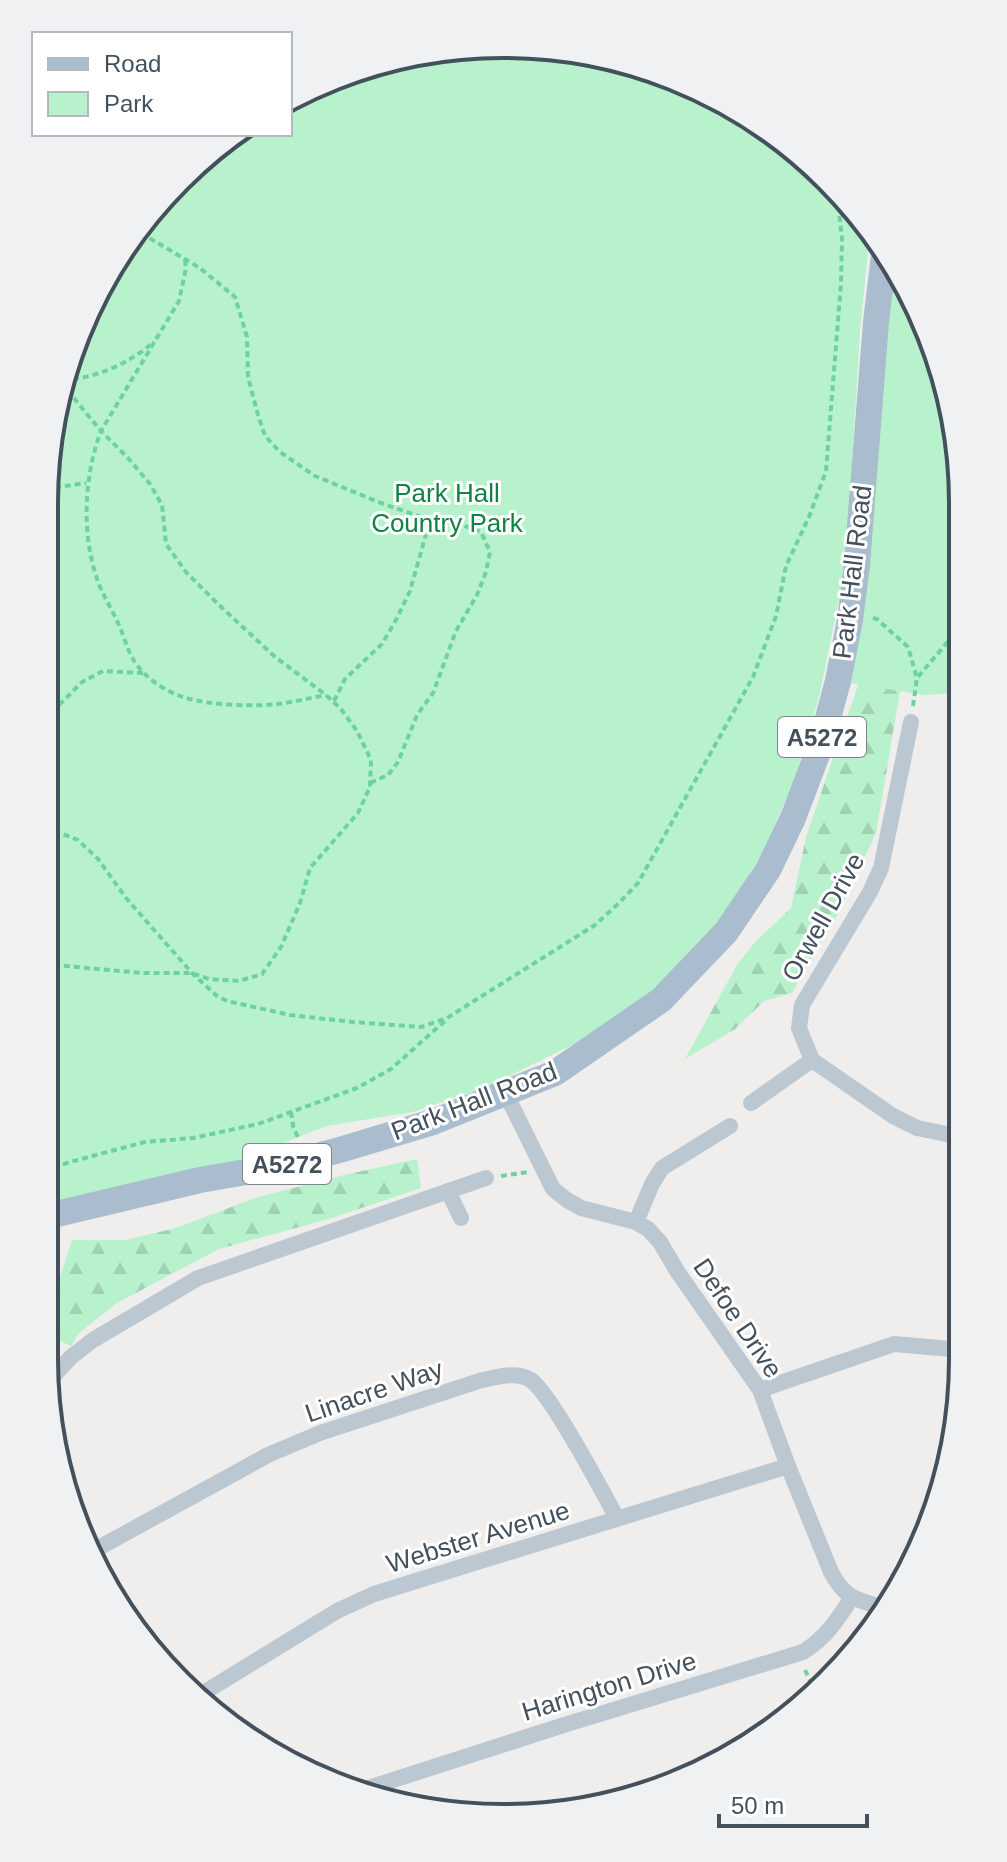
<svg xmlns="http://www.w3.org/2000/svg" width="1007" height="1862" viewBox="0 0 1007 1862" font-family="Helvetica,sans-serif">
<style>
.forest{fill:url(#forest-firs)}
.park{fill:#b7f2cd}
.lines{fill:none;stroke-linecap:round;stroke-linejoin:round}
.path{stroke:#6dd29f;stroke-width:4;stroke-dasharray:6 4;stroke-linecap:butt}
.street{stroke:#bcc8d1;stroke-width:16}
.primary{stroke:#aabdce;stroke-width:26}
.labels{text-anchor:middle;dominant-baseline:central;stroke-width:6;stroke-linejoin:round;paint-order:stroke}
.shield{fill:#fff;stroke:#7c858d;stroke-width:2}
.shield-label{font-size:24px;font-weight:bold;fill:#44515c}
.park-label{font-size:26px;fill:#108247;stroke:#fff}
.street-label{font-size:26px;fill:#44515c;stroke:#fff}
.rim{fill:none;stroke:#44515c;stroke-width:4}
</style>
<defs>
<pattern id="forest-firs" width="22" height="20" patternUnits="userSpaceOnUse" patternTransform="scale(2)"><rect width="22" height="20" fill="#b7f2cd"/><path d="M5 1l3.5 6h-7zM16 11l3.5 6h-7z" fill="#9fd1b2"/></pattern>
</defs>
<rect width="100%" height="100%" fill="#f0eded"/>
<!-- forest -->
<g class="forest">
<path d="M868,656l92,36 -35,3 -25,-4 -24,142 -38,81 -46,79 -28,8 -29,28 -50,30 52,-94 18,-23 36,-34 15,-71z"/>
<path d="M417,1159l4,29 -89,30 -113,31 -102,54 -38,30 -8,13 -15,-7 -12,5v-52l15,-12 13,-40h54l50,-12 79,-30 89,-23z"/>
</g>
<!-- park -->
<g class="park">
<path d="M563,48l170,57 74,53 63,72 -10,101 -14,234 -27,132 -25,84 -31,71 -33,55 -45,55 -49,43 -54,35 -93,46 -76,26 -87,14 -90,36 -192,42 1,-730 15,-90 45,-110 118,-135 11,-5h56v-28l94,-46z"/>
<path d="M885,248l53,107 21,89 1,248 -35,3 -87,-14z"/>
</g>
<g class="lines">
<!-- path -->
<g class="path">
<path d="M141,233l59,35 35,29 12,40 1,40 10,38 7,21 15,16 35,24 66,27 49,17 30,4 21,8 9,20 -4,20 -9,23 -21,36 -23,62 -16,22 -19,47 -10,13 -18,8"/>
<path d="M185,260l1,8 -7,33 -78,130c-18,48 -20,108 -1,156 6,13 13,25 19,38 5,11 8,24 14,34 11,19 33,33 53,39 24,7 67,9 92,6 16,-2 32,-6 48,-9"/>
<path d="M63,380c34,-2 65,-16 91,-38"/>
<path d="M45,489l41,-6"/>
<path d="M873,618l4,1 31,28 9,31"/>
<path d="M334,701l11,-22 37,-35 14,-24 14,-29 20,-71"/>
<path d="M913,706l4,-28 40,-47 3,-2"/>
<path d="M45,719l37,-37 21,-11 40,2"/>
<path d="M45,827l33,13 20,19 28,39 66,75 25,23 10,5 63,14 63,7 68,5 26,-9 148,-93 24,-22 19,-20 115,-206 23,-61 10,-50 23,-49 17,-46 15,-188 1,-44 -5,-46"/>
<path d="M44,964l98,9h50l17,6 30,2 23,-7 19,-27 19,-44 10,-35 48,-55 12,-26 1,-27 -14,-29 -16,-22 -15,-14 -52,-39 -56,-52 -32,-32 -20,-28 -4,-39 -12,-21 -22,-26 -27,-27 -33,-40 -6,-12"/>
<path d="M291,1112l2,14 6,14"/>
<path d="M44,1171l26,-9 75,-20 48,-4 65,-14 99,-36 34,-19 55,-49"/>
<path d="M501,1176l27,-4"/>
<path d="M805,1670l11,23"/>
</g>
<!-- street -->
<g class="street">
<path d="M911,722l-30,146 -11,24 -68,113 -3,23 13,32 81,56 24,12 44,9"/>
<path d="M506,1094l47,95 14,11 14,8 55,14 12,7 12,13 17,29 83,119 28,76 43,106c14,27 26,28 54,36"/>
<path d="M751,1103l61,-43"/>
<path d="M448,1191l13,27"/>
<path d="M636,1222l16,-38 10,-16 68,-42"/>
<path d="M48,1384l8,-11 15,-16 22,-17 105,-62 288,-100"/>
<path d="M760,1390l134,-46 68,6"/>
<path d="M67,1499l50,97"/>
<path d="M93,1551l175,-96 52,-22 162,-53c16,-3 34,-9 49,0 8,6 14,16 20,24 25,37 45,76 66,114"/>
<path d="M121,1605l22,38"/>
<path d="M200,1695l137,-84 37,-17 414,-128"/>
<path d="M359,1791l205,-66 239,-73c23,-14 35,-33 49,-55"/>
</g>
<!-- primary -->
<path class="primary" d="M44,1217l156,-37 80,-14 63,-17 90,-27 122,-49 106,-73 65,-68 42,-62 25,-52 28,-74 17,-63 12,-61 7,-55 19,-243 9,-75"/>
</g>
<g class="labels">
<!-- shield labels -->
<g class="shield">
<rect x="778" y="717" width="88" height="40" rx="6"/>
<rect x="243" y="1144" width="88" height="40" rx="6"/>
</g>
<g class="shield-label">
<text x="822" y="737">A5272</text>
<text x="287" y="1164">A5272</text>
</g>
<!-- park labels -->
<g class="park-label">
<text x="447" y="493">Park Hall<tspan x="447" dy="30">Country Park</tspan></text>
</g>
<!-- street labels -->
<g class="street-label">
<text transform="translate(852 572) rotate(-83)">Park Hall Road</text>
<text transform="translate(823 917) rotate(-61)">Orwell Drive</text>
<text transform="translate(474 1101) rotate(-21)">Park Hall Road</text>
<text transform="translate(738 1318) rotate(56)">Defoe Drive</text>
<text transform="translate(374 1391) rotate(-19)">Linacre Way</text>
<text transform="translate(478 1537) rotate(-17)">Webster Avenue</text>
<text transform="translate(609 1686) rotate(-17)">Harington Drive</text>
</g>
</g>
<!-- crop -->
<path d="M0 0H1007V1862H0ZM503 58H504A445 445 0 0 1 949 503V1359A445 445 0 0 1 504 1804H503A445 445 0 0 1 58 1359V503A445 445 0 0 1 503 58Z" fill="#f0f1f2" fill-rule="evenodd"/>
<path class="rim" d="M503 58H504A445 445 0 0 1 949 503V1359A445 445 0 0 1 504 1804H503A445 445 0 0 1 58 1359V503A445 445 0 0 1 503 58Z"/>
<!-- legend -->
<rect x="32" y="32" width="260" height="104" fill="#ffffff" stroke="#b4b9be" stroke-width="2"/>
<rect x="48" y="58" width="40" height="12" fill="#aabdce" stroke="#b4b9be" stroke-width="2"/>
<text x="104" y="72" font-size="24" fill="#44515c">Road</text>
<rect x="48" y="92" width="40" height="24" fill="#b7f2cd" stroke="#b4b9be" stroke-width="2"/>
<text x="104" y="112" font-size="24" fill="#44515c">Park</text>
<!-- scale -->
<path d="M719 1814v12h148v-12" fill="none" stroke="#44515c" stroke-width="4"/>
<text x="731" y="1814" font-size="24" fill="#44515c" stroke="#ffffff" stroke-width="6" paint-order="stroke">50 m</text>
</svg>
